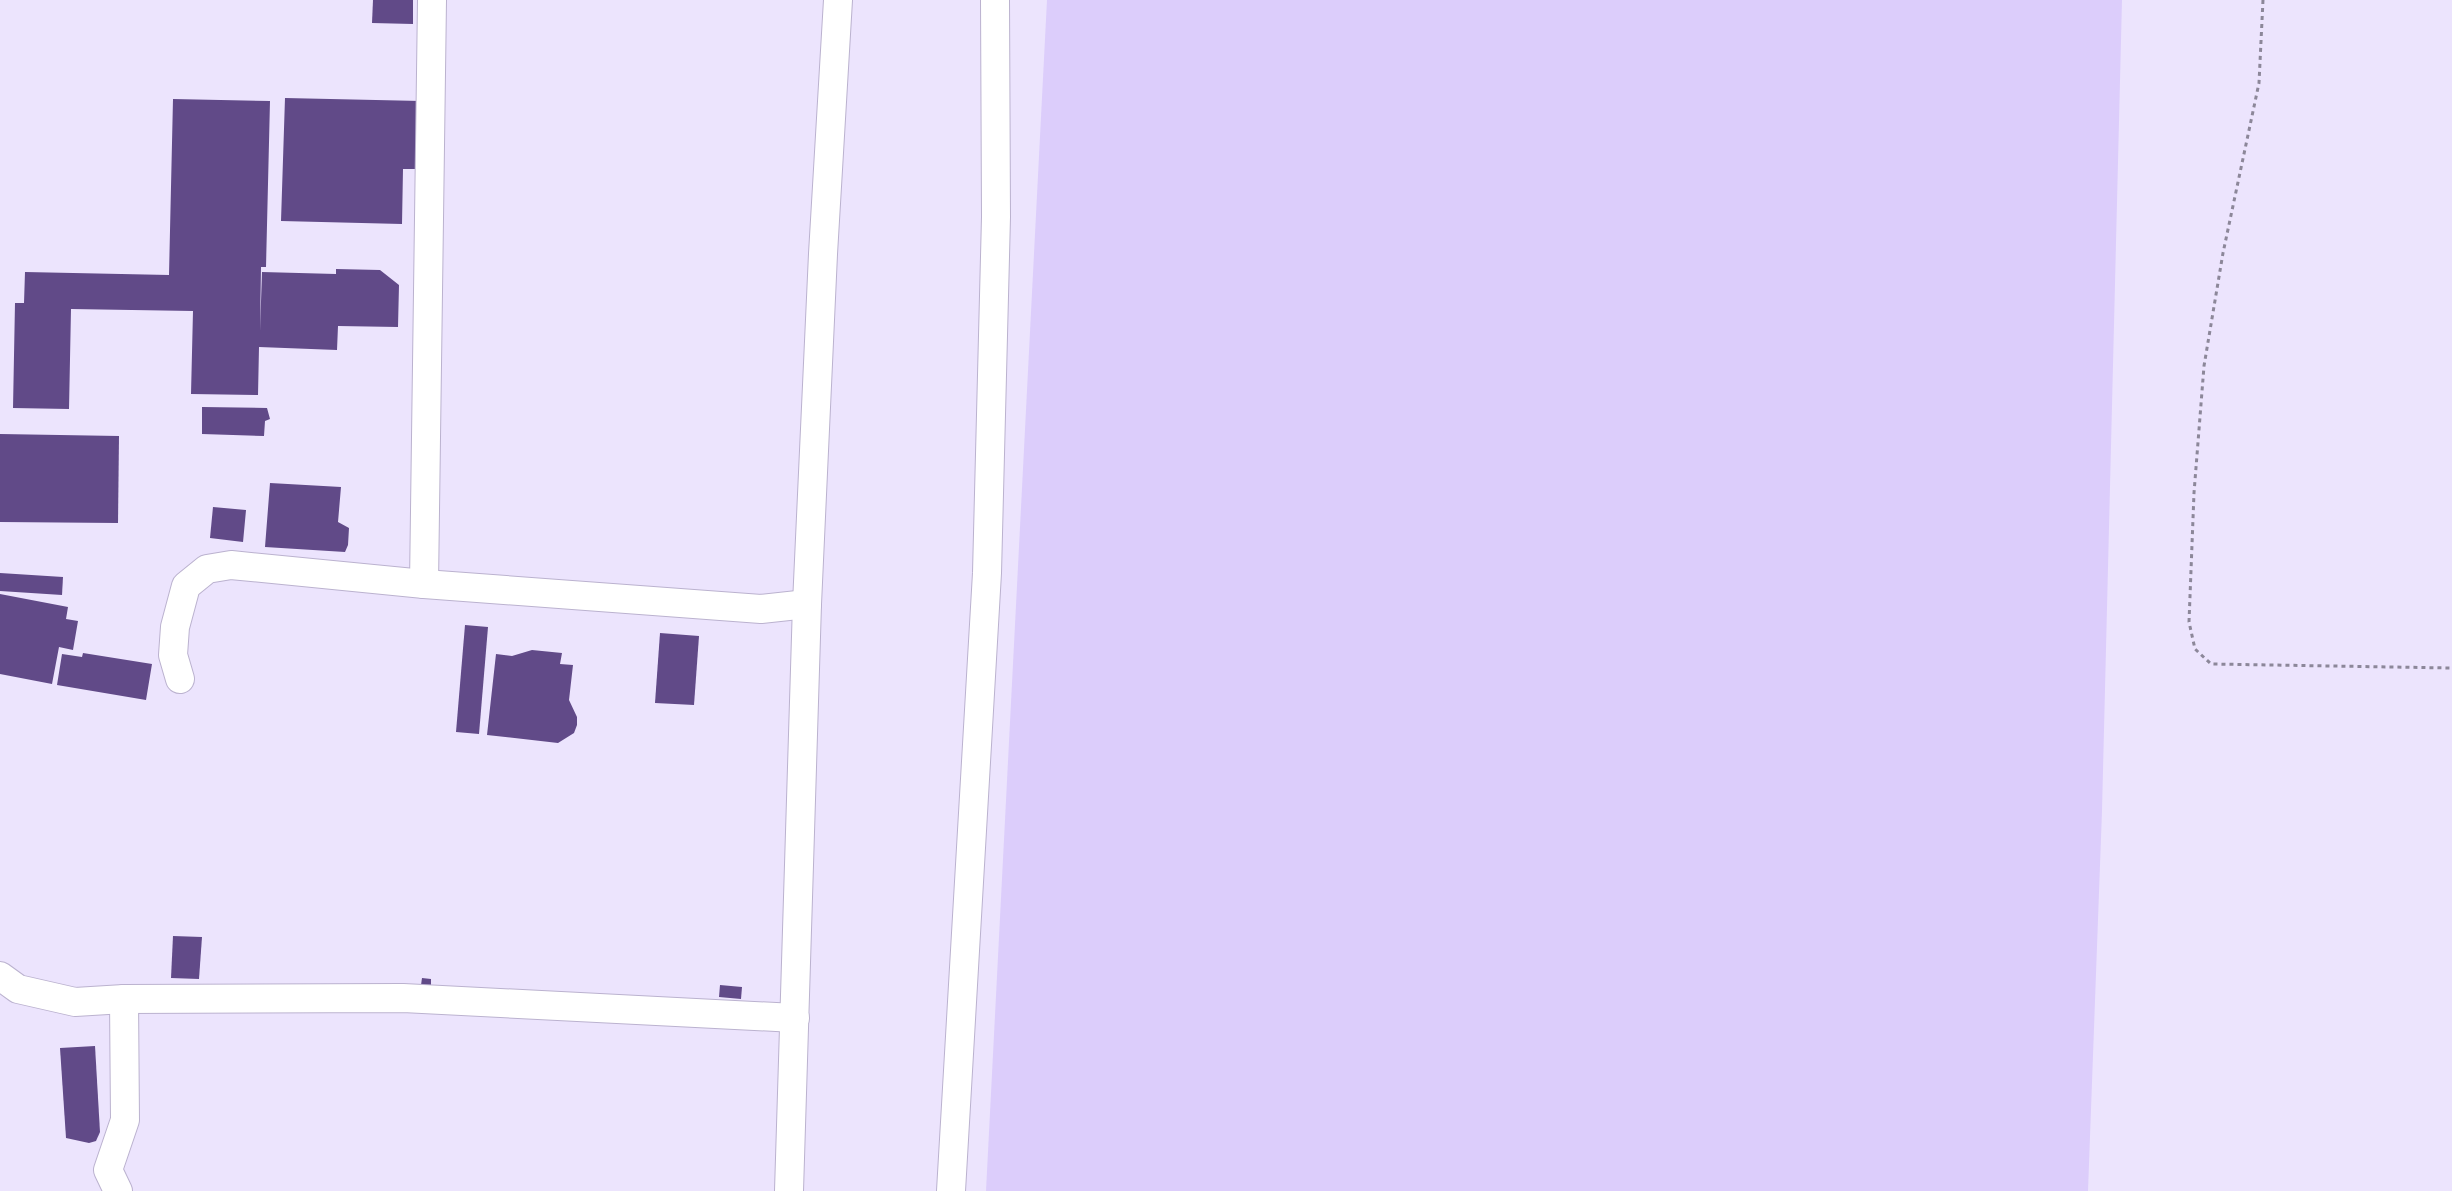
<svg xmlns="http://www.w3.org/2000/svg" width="2452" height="1191" viewBox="0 0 2452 1191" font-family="'Exo 2',sans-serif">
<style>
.green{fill:#dccdfb}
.building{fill:#614a88}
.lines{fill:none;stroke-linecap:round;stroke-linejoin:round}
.minor-casing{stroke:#bbb2cf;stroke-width:30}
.path{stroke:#8c8799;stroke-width:3;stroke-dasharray:4 4;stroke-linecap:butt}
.minor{stroke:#fff;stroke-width:28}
</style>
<rect width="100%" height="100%" fill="#ece4fd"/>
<!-- green -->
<path class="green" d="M1047,0h1075l-20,811 -14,380h-1102z"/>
<!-- building -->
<g class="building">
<path d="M373,0h40v24l-41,-1z"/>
<path d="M285,98l136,3 -2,68h-16l-1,55 -121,-3z"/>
<path d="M173,99l97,2 -4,166h-5l-1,64 2,-59 74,2v-5l44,1 19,15 -1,42 -60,-1 -1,24 -78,-3 -1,48 -67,-1 2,-83 -122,-2 -2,100 -56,-1 2,-105h9l1,-31 144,3z"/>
<path d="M202,407l65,1 3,11 -5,2 -1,15 -62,-2z"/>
<path d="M0,434l119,2 -1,87 -118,-1z"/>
<path d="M270,483l71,4 -3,35 11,6 -1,17 -3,7 -80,-5z"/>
<path d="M213,507l33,3 -3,32 -33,-4z"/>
<path d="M0,573l63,4 -1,18 -62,-4z"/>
<path d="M0,594l68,13 -2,12 12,2 -5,29 -14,-3 -7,37 -52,-10z"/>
<path d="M465,625l23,2 -9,107 -23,-2z"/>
<path d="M660,633l39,3 -5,69 -39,-2z"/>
<path d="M532,650l30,3 -2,11 13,1 -4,35 8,17v8l-3,8 -16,10 -71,-8 9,-81 16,2z"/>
<path d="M83,653l69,11 -6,36 -89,-15 5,-31 20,3z"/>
<path d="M173,936l29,1 -3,42 -28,-1z"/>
<path d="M422,978l9,1v7l-10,-1z"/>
<path d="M720,985l22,2 -1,12 -22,-2z"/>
<path d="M95,1046l5,86 -4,9 -7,2 -23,-5 -6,-90z"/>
</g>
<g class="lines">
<defs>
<g id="minor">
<path d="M424,584l8,-584"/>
<path d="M180,679l-7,-24 2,-28 11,-41 21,-17 24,-4 193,19 337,25 46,-5"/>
<path d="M0,976l18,13 57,13 49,-3 279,-1 392,20"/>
<path d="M118,1191l-10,-21 17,-50 -1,-121"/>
<path d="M789,1191l18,-587 16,-350 15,-254"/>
<path d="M951,1191l36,-618 9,-356 -1,-217"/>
</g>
</defs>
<!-- minor casing -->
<use href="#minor" class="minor-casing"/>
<!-- path -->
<path class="path" d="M2263,0l-4,83 -36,170 -19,113 -10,127 -5,129 6,27 16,15 241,4"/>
<!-- minor -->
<use href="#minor" class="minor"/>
</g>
</svg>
